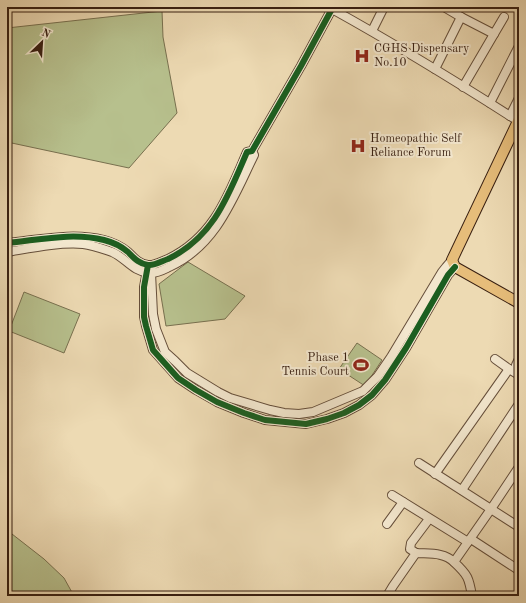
<svg xmlns="http://www.w3.org/2000/svg" width="526" height="603" viewBox="0 0 526 603" font-family="'Old Standard TT',serif">
<style>
.green{fill:#b7c08d;stroke:#78704f}
.lines{fill:none;stroke-linecap:round;stroke-linejoin:round}
.minor-casing{stroke:#654e3a;stroke-width:10}
.major-casing{stroke:#381f11;stroke-width:12}
.minor{stroke:#f3e7ce;stroke-width:8}
.major{stroke:#e6bd7a;stroke-width:10}
.cycleway-casing{stroke:#f3e7ce;stroke-width:8}
.cycleway{stroke:#1b5e20;stroke-width:6}
.labels{text-anchor:middle;dominant-baseline:central;stroke-width:4;stroke-linejoin:round;paint-order:stroke}
.poi-label{font-size:12px;fill:#381f11;stroke:#f3e7ce;text-anchor:start}
</style>
<rect width="100%" height="100%" fill="#eddab3"/>
<filter id="stains"><feTurbulence type="fractalNoise" baseFrequency=".005" numOctaves="4"/><feColorMatrix values="0 0 0 0 .2 0 0 0 0 .09 0 0 0 0 .02 0 0 0 .5 -.17"/></filter>
<radialGradient id="worn" r=".72"><stop offset=".6" stop-color="#630" stop-opacity="0"/><stop offset="1" stop-color="#630" stop-opacity=".3"/></radialGradient>
<!-- green -->
<g class="green">
<path d="M7,7h84l-2,1 -82,2z"/>
<path d="M162,11l1,26 14,76 -48,55 -122,-26v-114z"/>
<path d="M188,262l57,34 -20,23 -59,7 -7,-42z"/>
<path d="M24,292l56,22 -16,39 -55,-22z"/>
<path d="M357,343l25,17 -17,26 -26,-17z"/>
<path d="M7,531l5,3 32,25 20,19 10,18h-44l-12,-2 -4,2h-7z"/>
</g>
<g class="lines">
<defs>
<g id="minor">
<path d="M332,9c63,35 125,73 186,112"/>
<path d="M461,17l33,17 10,-17"/>
<path d="M372,31l12,-24"/>
<path d="M435,69l26,-52 -17,-10"/>
<path d="M463,87l31,-53"/>
<path d="M490,103l29,-57"/>
<path d="M510,116l9,-18"/>
<path d="M7,243c32,-3 65,-11 97,-3 8,2 17,6 24,12 6,6 11,12 20,13 6,1 14,-4 20,-6 46,-22 60,-63 79,-107l5,-1 49,-85 32,-59"/>
<path d="M7,252c24,-4 52,-10 76,-8 10,1 20,5 29,8 14,6 20,19 37,21 7,1 14,-3 20,-6 47,-21 64,-69 85,-112l-2,-4"/>
<path d="M148,265l-4,22v30l2,9 7,24 25,28 18,12 21,12 27,11 21,7 41,4 21,-5 17,-6 15,-8 13,-10 13,-15 21,-32 42,-73 7,-8"/>
<path d="M152,266l-1,7 2,41 3,15 9,23 10,9 12,12 31,19 12,6 40,12 14,3 15,1 14,-2 50,-21 15,-15 13,-19 51,-85 4,-5 6,-7"/>
<path d="M495,359l14,10"/>
<path d="M516,365l3,-6"/>
<path d="M419,463l100,64"/>
<path d="M435,474l74,-105 10,6"/>
<path d="M462,490l57,-86"/>
<path d="M392,495l76,47"/>
<path d="M387,524l16,-22"/>
<path d="M471,539l46,30"/>
<path d="M416,553c13,1 28,-1 38,9"/>
<path d="M387,596l6,-10 23,-33 -6,-4 1,-6 18,-24"/>
<path d="M472,596c-3,-18 -4,-21 -18,-34l37,-53 28,-42"/>
</g>
<path id="major" d="M519,119l-67,141 3,7 64,36"/>
</defs>
<!-- minor casing -->
<use href="#minor" class="minor-casing"/>
<!-- major casing -->
<use href="#major" class="major-casing"/>
<!-- minor -->
<use href="#minor" class="minor"/>
<!-- major -->
<use href="#major" class="major"/>
<defs>
<g id="cycleway">
<path d="M7,243c32,-3 65,-11 97,-3 8,2 17,6 24,12 6,6 11,12 20,13 6,1 14,-4 20,-6 46,-22 60,-63 79,-107l5,-1 49,-85 32,-59"/>
<path d="M148,265l-4,22v30l2,9 7,24 25,28 18,12 21,12 27,11 21,7 41,4 21,-5 17,-6 15,-8 13,-10 13,-15 21,-32 42,-73 7,-8"/>
</g>
</defs>
<!-- cycleway casing -->
<use href="#cycleway" class="cycleway-casing"/>
<!-- cycleway -->
<use href="#cycleway" class="cycleway"/>
</g>
<!-- icons -->
<defs>
<symbol id="hospital-bare" viewBox="-9 -9 18 18"><path d="M-5-5h3v3.5h4V-5h3V5h-3V1.5h-4V5h-3Z" fill="#8f2418" stroke="#f3e7ce" stroke-width="2.5" paint-order="stroke"/></symbol>
<symbol id="stadium-bare" viewBox="-9 -9 18 18"><path d="M0-5a6.5 5 0 1 0 0 10a6.5 5 0 1 0 0-10ZM-3.5-1.8h7v3.6h-7Z" fill="#8f2418" stroke="#f3e7ce" stroke-width="2.5" paint-order="stroke"/></symbol>
</defs>
<g fill-rule="evenodd">
<use href="#hospital-bare" x="351" y="45" width="22" height="22"/>
<use href="#hospital-bare" x="347" y="135" width="22" height="22"/>
<use href="#stadium-bare" x="350" y="354" width="22" height="22"/>
</g>
<g class="labels">
<!-- poi labels -->
<g class="poi-label">
<text x="374" y="49">CGHS Dispensary<tspan x="374" dy="14">No.10</tspan></text>
<text x="370" y="139">Homeopathic Self<tspan x="370" dy="14">Reliance Forum</tspan></text>
<text x="349" y="358" text-anchor="end">Phase 1<tspan x="349" dy="14">Tennis Court</tspan></text>
</g>
</g>
<!-- margin -->
<rect width="526" height="603" fill="none" stroke="#eddab3" stroke-width="24"/>
<rect x="8" y="8" width="510" height="587" fill="none" stroke="#381f11" stroke-width="2"/>
<rect x="12" y="12" width="502" height="579" fill="none" stroke="#381f11"/>
<!-- north arrow -->
<g transform="translate(42 42) rotate(25)" stroke="#f3e7ce" stroke-width="3" paint-order="stroke">
<path d="M0-3L7 15L0 10L-7 15Z" fill="#381f11"/>
<text y="-6" font-size="11" font-weight="bold" text-anchor="middle" fill="#381f11">N</text>
</g>
<rect width="100%" height="100%" filter="url(#stains)"/>
<rect width="100%" height="100%" fill="url(#worn)"/>
</svg>
